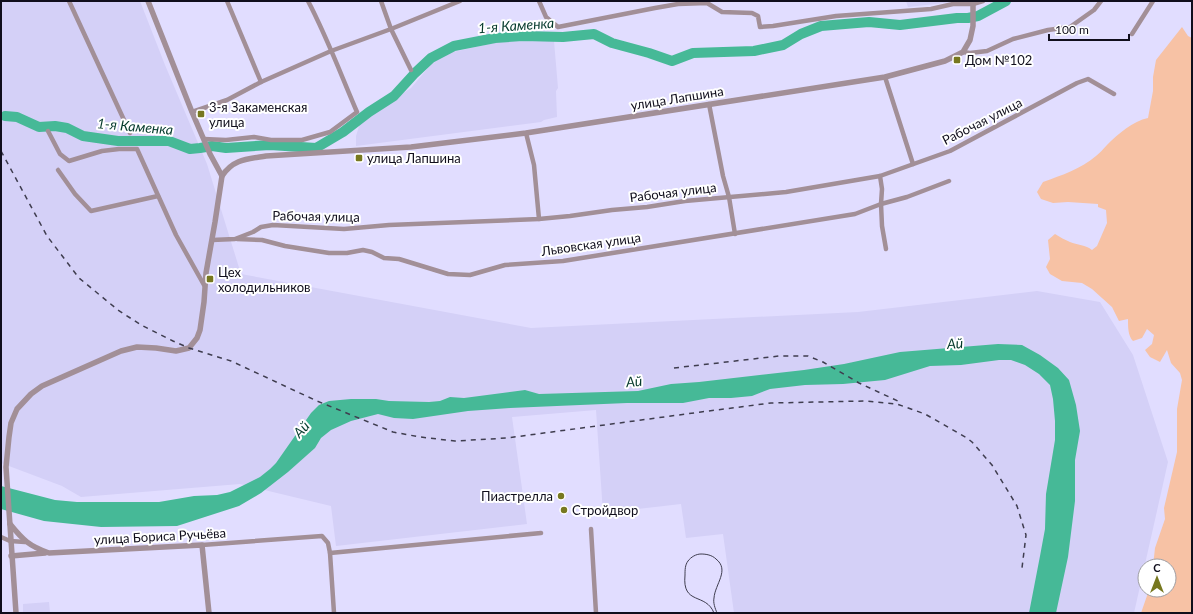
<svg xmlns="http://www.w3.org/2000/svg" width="1193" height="614" viewBox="0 0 1193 614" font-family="Lato,sans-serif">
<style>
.built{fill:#d4d0f7}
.green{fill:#f7c2a5}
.water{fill:#46b997}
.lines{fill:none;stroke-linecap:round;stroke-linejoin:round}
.river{stroke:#46b997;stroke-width:10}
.minor{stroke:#a28f97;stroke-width:4.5}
.tertiary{stroke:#a28f97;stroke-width:5.5}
.tram{stroke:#3f3d4f;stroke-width:1}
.rail{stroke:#3f3d4f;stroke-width:1.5;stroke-dasharray:5 5;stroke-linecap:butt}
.poi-dot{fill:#77781f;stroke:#fff;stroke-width:1.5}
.labels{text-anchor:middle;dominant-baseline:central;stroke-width:4;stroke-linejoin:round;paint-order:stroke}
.poi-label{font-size:13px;fill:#100e1c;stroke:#fff;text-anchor:start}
.street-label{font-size:13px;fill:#100e1c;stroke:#fff}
.water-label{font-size:14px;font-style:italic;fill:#053a2c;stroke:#fff}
</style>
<rect width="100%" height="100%" fill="#e1ddff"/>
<!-- built -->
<g class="built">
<path d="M1,1h139l25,64 42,99 34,110 290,54 327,-16 179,-21 63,11 33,53 35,107 -34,151h-400l-11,-79 -37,4 -5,-34 -78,9 -7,-103 -84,7 15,107 -191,22 -5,-40 -91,-22 -159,13 -19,-11 -61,-23z"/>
<path d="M906,1h57l-55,6z"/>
<path d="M554,41l4,47 -2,3 1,26 -13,3 -3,2 -185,24v-10l5,-16 50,-32 28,-33 60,-13z"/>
<path d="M49,602l1,11h-27v-9z"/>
</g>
<!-- green -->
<path class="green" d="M1182,27l6,9 4,2v575h-51l8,-23h20v-24h-16l2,-18 10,-29 -1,-11 13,-56v-43l5,-29 -2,-7 -9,-10 -4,-13 -7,12 -10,-5 -5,-7 7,-6 2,-9 -7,-6 -5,9 -9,3c-5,-5 -5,-14 -5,-22l-9,2 -7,-14 -20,-18 -10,-6 -20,-2 -12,-7 -4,-7 4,-8 -2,-19 7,-6c5,3 10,6 15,8 7,3 16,3 22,8l5,-4 10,-23 -1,-13 -8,-3v-3l-30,-2 -15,1 -12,-4 -4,-7 6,-10c19,-7 38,-13 53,-26 4,-3 7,-7 11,-11 11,-11 26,-24 41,-27l5,-27v-14l3,-17z"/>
<!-- water -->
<path class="water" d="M998,344l24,1 18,10 18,13 11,12 7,25 4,26 -5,29v41l-7,56 -12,56h-27l11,-57 5,-27 1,-35 9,-54v-19l-2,-22 -3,-14 -11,-11 -14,-9 -14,-5h-12l-38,5 -31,1 -45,14 -42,4 -38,1 -35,4 -18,7 -21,2h-22l-26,5h-56l-117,5 -42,3 -55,8 -19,-1 -16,-4 -27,7 -20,9 -10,8 -6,10 -27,24 -27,21 -22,13 -62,20 -76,1 -57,-6 -43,-12v-23l54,14 22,2h82l35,-6 23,-1 13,-3 30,-15 10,-8 6,-6 35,-50 8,-8 10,-4 22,-2h25l13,2 40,1 11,-1 10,-4 14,1 61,-8 14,4 99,-3 33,-7 28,-2 105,-12 40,-6 56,-12z"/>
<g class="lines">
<!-- river -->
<path class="river" d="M5,116l12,1 22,10 16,-1 12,2 16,8 35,5h51l21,8 10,-1 12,-2 14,2 44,-3 46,3 27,-16 26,-20 25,-16 21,-23 16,-15 23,-12 41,-8 28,-2 40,1 31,-3 18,9 37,10 23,8 21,-8 61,-2 29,-6 18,-11 20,-8 48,-4 31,3 57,-7h11l10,-2 28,-15"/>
<!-- minor -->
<g class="minor">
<path d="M69,1l61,132"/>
<path d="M227,1l34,81"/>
<path d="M381,1l10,28 20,41"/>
<path d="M539,1l7,16 12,10 97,-19 23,-4 29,-1 15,9 30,1 6,3 2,11 13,-1 63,-10 95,-7 22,-5h20l10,-3"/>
<path d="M1132,34l21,-33"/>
<path d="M963,52l7,1 17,-2 26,-12 35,-9 22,-3 24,-17 7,-9"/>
<path d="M885,77l28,87"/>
<path d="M709,104l14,72 6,21 6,37"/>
<path d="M192,112l35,-12 34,-18 70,-31 60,-22 69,-28"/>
<path d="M48,131l12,23 9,7 33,-10 17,-2h18l39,86 28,50"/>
<path d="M526,133l8,32 5,54"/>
<path d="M204,139l22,1 28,-3 17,3h31l28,-8 27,-20c-16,-37 -30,-75 -49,-111"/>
<path d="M58,170l17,24 16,17 67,-15"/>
<path d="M880,176l2,13 -1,15 1,22 4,23"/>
<path d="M237,239l25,1 23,6 44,7h18l16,-3 9,2 12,6 15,1 49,15 22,1 35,-10 58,-4 292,-47 26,-10 26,-7 42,-16"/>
<path d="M212,240l23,-1 18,-7 8,-5 12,-2 71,4 45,-4 150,-6 31,-3 42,-6 35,-3 38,-6 101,-9 94,-16 70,-25 127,-68 11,-4 26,15"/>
<path d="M591,529l5,84"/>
<path d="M1,537l9,4 15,1"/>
<path d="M202,545l120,-9 6,7 2,10 4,60"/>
<path d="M330,553l211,-20"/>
</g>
<!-- tertiary -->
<g class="tertiary">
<path d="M222,176c11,-17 25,-17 44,-20l145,-9 115,-14 359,-56 60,-16 18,-9 7,-12 3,-14v-25"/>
<path d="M10,524c13,16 19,22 39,29l153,-8 7,68"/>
<path d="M11,556l34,-3"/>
<path d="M16,613l-10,-146 3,-30 2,-14 6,-14 14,-15 11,-8 79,-35 16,-4 19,1 20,3 13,-3 8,-10 3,-8 4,-28 2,-29 9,-51 7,-46 -12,-22 -18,-42 -44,-111"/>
</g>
<!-- tram -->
<path class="tram" d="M714,613c-8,-21 -32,-7 -29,-38 0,-5 0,-10 3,-14 3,-4 8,-7 13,-7 5,0 11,1 15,5 14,11 -1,25 -2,39 -1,5 1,10 3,15"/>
<!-- rail -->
<g class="rail">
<path d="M1,151l46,85 32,42 39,32 23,15 32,16 16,7 42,13 86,40 76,31 27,5 35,4 52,-3 194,-26 70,-9 95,-2 31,3 28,10 42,24 5,4 20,23 25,41 9,29 -4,33"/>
<path d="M674,368l105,-12h29l15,6 36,21 41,19"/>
</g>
</g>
<!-- markers -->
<g class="poi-dot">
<rect x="953" y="56" width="8" height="8" rx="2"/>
<rect x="197" y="110" width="8" height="8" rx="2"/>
<rect x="355" y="154" width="8" height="8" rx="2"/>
<rect x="206" y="275" width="8" height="8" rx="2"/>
<circle cx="561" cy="496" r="4"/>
<circle cx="564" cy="510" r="4"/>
</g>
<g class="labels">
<!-- poi labels -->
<g class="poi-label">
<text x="965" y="60">Дом №102</text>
<text x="209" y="107">3-я Закаменская<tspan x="209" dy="15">улица</tspan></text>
<text x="367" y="158">улица Лапшина</text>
<text x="218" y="272">Цех<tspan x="218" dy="15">холодильников</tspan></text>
<text x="553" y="496" text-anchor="end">Пиастрелла</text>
<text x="572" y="510">Стройдвор</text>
</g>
<!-- street labels -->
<g class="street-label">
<text transform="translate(677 98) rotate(-9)">улица Лапшина</text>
<text transform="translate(982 121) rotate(-27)">Рабочая улица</text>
<text transform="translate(673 192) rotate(-7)">Рабочая улица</text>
<text transform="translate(316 216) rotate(1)">Рабочая улица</text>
<text transform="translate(591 244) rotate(-8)">Львовская улица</text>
<text transform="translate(160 536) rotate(-3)">улица Бориса Ручьёва</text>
</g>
<!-- water labels -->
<g class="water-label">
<text transform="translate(516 25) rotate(-4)">1-я Каменка</text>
<text transform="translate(135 126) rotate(5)">1-я Каменка</text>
<text transform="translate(955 343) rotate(-4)">Ай</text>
<text transform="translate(634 381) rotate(-6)">Ай</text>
<text transform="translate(301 429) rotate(-47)">Ай</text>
</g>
</g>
<!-- border -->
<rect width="1193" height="614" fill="none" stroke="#100e1c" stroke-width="4"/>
<!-- north arrow -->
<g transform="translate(1157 578)"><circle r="19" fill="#ffffff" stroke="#9f9fa4"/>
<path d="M0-3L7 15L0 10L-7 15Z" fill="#77781f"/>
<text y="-6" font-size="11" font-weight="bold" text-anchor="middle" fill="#100e1c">С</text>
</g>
<!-- scale -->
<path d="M1049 34v6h80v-6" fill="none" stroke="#100e1c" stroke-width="2"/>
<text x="1055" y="34" font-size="12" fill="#100e1c" stroke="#ffffff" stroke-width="3" paint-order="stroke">100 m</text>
</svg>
